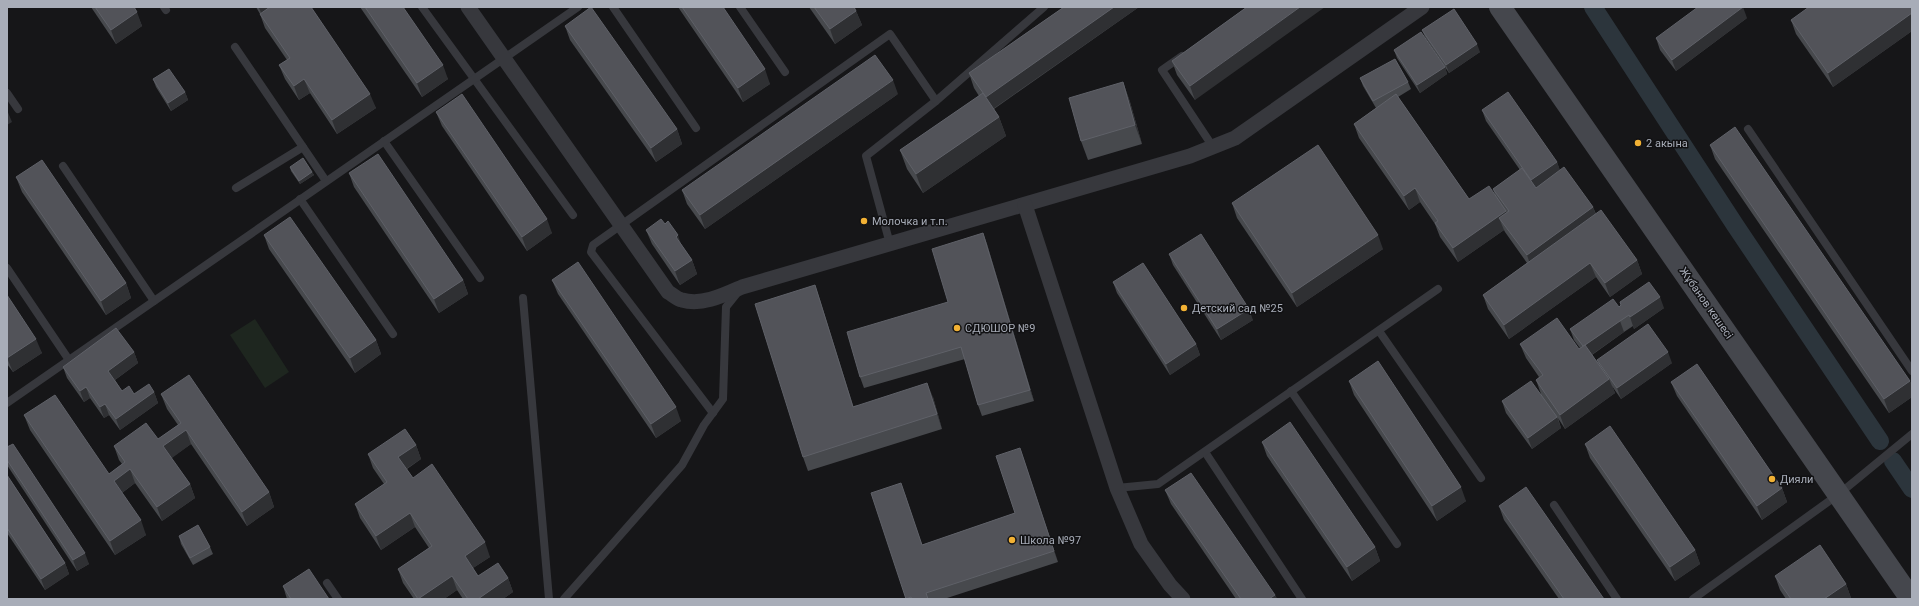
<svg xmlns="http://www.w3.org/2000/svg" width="1919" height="606" viewBox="0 0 1919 606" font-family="Roboto,sans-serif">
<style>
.green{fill:#1e261f}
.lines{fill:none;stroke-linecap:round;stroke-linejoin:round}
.canal{stroke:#2c353c;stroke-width:18}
.lane{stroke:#37383d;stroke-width:8}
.street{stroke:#37383d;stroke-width:15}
.secondary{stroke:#45474d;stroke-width:22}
.wall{fill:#47494d}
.shaded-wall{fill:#2f3033}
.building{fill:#525359;stroke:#5f6168}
.poi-dot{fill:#f2b134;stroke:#111113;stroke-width:1.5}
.labels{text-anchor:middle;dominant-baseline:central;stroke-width:3;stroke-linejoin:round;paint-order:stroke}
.poi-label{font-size:11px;fill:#a8adb8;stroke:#111113;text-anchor:start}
.street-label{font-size:11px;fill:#a8adb8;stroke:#111113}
</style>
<rect width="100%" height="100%" fill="#161618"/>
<!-- green -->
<path class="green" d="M255,319l34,53 -24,16 -35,-53z"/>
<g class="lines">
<!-- canal -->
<g class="canal">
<path d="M1593,7l142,218 145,216"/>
<path d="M1893,461l19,28"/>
</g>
<!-- lane -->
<g class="lane">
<path d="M164,7l2,3"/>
<path d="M422,7l151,208"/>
<path d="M613,7l83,121"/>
<path d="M740,7l45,65"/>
<path d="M235,47l91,134"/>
<path d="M1182,56l-20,14 51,77"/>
<path d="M7,93l11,16"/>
<path d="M1748,129l164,242"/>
<path d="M384,141l96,137"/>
<path d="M63,166l91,135"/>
<path d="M236,188l67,-41"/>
<path d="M300,199l93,135"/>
<path d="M890,244l-24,-88 70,-55 108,-94"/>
<path d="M7,268l62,92"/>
<path d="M523,298l26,301"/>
<path d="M1379,331l102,147"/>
<path d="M1291,391l106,153"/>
<path d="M7,403l571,-396"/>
<path d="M713,413l-122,-161 2,-7 297,-211 46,67"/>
<path d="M1205,452l97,147"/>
<path d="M1117,488l41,-4 280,-195"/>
<path d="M1554,505l63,94"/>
<path d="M327,583l11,16"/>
<path d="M564,599l118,-134 22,-40 19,-26 3,-92 12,-15"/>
<path d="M1693,599l146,-105 73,-60"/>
</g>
<!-- street -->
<g class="street">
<path d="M468,7l200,285c4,2 9,7 14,8 20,6 42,-5 60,-13l448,-131 45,-18 187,-131"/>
<path d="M1025,205l92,283 24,56 29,41 13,14"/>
</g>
<!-- secondary -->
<path class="secondary" d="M1500,7l411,592"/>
</g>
<!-- wall -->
<g class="wall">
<path d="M91,7h43l8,19 -26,18z"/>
<path d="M256,7h55l65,101 -39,26 -27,-41 -11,7 -14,-21 -6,-14 8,-5 -22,-32 -5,-14z"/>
<path d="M360,7h43l45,72 -26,18z"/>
<path d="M678,7h45l47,77 -27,18z"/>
<path d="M809,7h45l2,4 6,14 -27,19z"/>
<path d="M1064,7h75l-145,102 5,8 7,19 -83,57 -16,-24 -7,-19 79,-54 -5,-8 -5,-15z"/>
<path d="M1247,7l-52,93 -18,-25 -5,-14z"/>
<path d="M1912,7v24l-79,56 -37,-53 -5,-14z"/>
<path d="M1747,18l-71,53 -16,-21 -4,-12z"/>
<path d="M565,26l112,103 5,15 -26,18 -86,-122z"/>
<path d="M1422,30l58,22 -31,21 -24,-36z"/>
<path d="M1394,50l51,17 2,7 -27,19 -23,-35z"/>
<path d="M1360,78l48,4 3,7 -13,8 71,102 26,-4 -2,-6 27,-19 -34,-49 -4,-11 75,52 3,9 33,36 3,7 41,46 5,14 -32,23 -14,-20 -87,62 -21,-30 -5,-14 44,-32 -22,-31 -1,-2 -46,32 -18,-25 -5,-13 -15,-22 -11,8 -50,-72 -5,-14 22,-16 -13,-22z"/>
<path d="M153,79l32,13 3,8 -17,11 -15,-24z"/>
<path d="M1123,82l7,20 12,42 -54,16 -7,-19z"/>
<path d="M898,94l-193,135 -18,-25 -5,-14z"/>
<path d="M436,112l116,121 -25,18 -85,-125z"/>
<path d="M1710,145l200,236 2,6v10l-23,16 -174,-254z"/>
<path d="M290,167l22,5 2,3 -14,9 -9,-13z"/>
<path d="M349,173l114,107 5,14 -29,19 -85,-126z"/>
<path d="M16,177l110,106 5,15 -25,17 -84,-123z"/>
<path d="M1232,203l151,46 -86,58 -60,-89z"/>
<path d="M665,224l16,20 11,16 5,14 -17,11 -28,-41 -6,-14z"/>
<path d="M983,233l4,11 47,157 -52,15 -4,-11 -13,-46 -101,29 -4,-11 88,-75z"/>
<path d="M264,235l112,105 5,14 -26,19 -86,-124z"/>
<path d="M1169,254l84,66 -32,20 -48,-75z"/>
<path d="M552,280l129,141 -25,17 -98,-144z"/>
<path d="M1113,282l83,62 4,11 -30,20 -53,-82z"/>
<path d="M815,285l5,15 33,106 80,-9 9,32 -134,42 -5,-14z"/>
<path d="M7,295l35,58 -29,19 -6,-8z"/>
<path d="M1620,302l44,6 -30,21 -1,-3 -9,6 -32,23 7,9 -2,-4 75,3 -51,36 -9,-13 3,7 -50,36 -7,-11 3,10 -29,21 -26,-36 -4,-12 39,-7 -5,-14 3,-3 -13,-19 -6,-14 59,5 1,-1 -6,-8 -4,-11 49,-22 2,-2z"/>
<path d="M134,352l4,11 -23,17 7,11 12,3 20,-2 4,11 -38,27 -11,-15 -5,3 -14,-20 -6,4 -17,-24 -4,-11z"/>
<path d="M1349,381l117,120 -29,20 -83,-126z"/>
<path d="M1671,382l111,106 5,14 -25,18 -85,-124z"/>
<path d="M161,394l108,98 5,15 -27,19 -56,-82 -20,14 19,26 5,14 -33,23 -27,-38 -13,10 24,42 -31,20 -85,-125 -6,-15 85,59 13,-10 -3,-4 -5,-14 44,-7 20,-14 -11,-16z"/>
<path d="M1262,442l113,105 5,14 -28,20 -85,-125z"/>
<path d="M1585,444l110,106 5,14 -25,17 -85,-123z"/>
<path d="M416,445l5,14 -14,10 6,9 77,79 -17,11 5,8 30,2 5,14 -10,7h-40l-6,-9 -13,9h-30l-11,-16 -5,-14 31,-21 -14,-21 -34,23 -21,-32 -5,-14 29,-20 -11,-16 -5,-14z"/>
<path d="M7,447l82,117 -12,7 -70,-106z"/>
<path d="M1020,448l38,114 -114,37h-38l-1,-105 17,51 93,-32z"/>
<path d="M7,475l58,88 4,11 -24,16 -38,-57z"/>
<path d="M1165,490l110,105 2,4h-41l-65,-95z"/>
<path d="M1499,506l105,93h-45l-55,-79z"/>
<path d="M179,536l31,11 3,7 -20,11 -12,-21z"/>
<path d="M1775,576l71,8 5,14 -1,1h-64l-6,-9z"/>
<path d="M283,586l46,13h-42z"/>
</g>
<!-- shaded-wall -->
<g class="shaded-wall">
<path d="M260,7h14l-12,8 -3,-7z"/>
<path d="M1114,7h25l-149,104 -5,-14z"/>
<path d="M1300,7h25l-130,93 -5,-14z"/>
<path d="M1743,7l4,11 -71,53 -4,-11z"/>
<path d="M856,11l6,14 -27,19 -5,-15z"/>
<path d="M137,12l5,14 -26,18 -5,-14z"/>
<path d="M1912,13v18l-79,56 -5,-14z"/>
<path d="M1477,44l3,8 -31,21 -3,-8z"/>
<path d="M443,65l5,14 -26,18 -5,-14z"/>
<path d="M1445,67l2,7 -27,19 -3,-8z"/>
<path d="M765,69l5,15 -27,18 -5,-14z"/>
<path d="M304,79l6,14 -11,7 -5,-14z"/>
<path d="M893,80l5,14 -193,135 -5,-14z"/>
<path d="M1123,82l7,20 12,42 -7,-19z"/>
<path d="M185,92l3,8 -17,11 -3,-8z"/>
<path d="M370,94l6,14 -39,26 -5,-14z"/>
<path d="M7,110l5,12 -5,3z"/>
<path d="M999,117l7,19 -83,57 -7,-19z"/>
<path d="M677,129l5,15 -26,18 -5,-14z"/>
<path d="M1557,162l4,11 -26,18 -4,-11z"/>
<path d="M312,172l2,3 -14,9 -1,-3z"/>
<path d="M1415,188l5,14 -11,8 -5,-14z"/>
<path d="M1593,207l5,14 -66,49 -5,-15z"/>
<path d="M1506,211l5,14 -12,-7 5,12 -46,32 -5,-14z"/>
<path d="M547,219l5,14 -25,18 -5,-14z"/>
<path d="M983,233l4,11 47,157 -4,-11z"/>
<path d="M678,235l5,15 -7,-13z"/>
<path d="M1378,235l5,14 -86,58 -5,-14z"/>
<path d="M692,260l5,14 -17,11 -5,-14z"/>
<path d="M1637,260l5,14 -32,23 -5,-14z"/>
<path d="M1590,263l6,14 -87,62 -5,-14z"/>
<path d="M463,280l5,14 -29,19 -5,-14z"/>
<path d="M126,283l5,15 -25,17 -5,-14z"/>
<path d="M815,285l5,15 38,121 -5,-14z"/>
<path d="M1660,297l4,11 -30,21 -4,-12z"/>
<path d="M1249,309l4,11 -32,20 -4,-11z"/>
<path d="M1620,321l4,11 -37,26 -4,-11z"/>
<path d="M36,339l6,14 -29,19 -6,-14z"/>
<path d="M376,340l5,14 -26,19 -5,-15z"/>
<path d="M1196,344l4,11 -30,20 -4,-11z"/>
<path d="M134,352l4,11 -26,19 -4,-11z"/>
<path d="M1668,352l4,11 -51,36 -4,-11z"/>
<path d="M1609,379l6,14 -50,36 -5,-14z"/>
<path d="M1910,381l2,6v10l-23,16 -5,-14z"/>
<path d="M927,383l6,14 9,32 -5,-15z"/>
<path d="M86,387l4,11 -6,4 -4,-11z"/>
<path d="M154,392l4,11 -38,27 -4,-11z"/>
<path d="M105,404l4,11 -5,3 -4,-11z"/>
<path d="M676,407l5,14 -25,17 -5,-14z"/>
<path d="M1557,417l4,11 -29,21 -4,-11z"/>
<path d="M186,430l5,14 -23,17 -5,-15z"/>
<path d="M416,445l5,14 -18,12 -5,-14z"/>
<path d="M1020,448l4,11 34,103 -4,-11z"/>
<path d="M130,469l5,14 -16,12 -5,-14z"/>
<path d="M190,484l5,14 -33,23 -5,-14z"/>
<path d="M1461,487l5,14 -29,20 -5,-15z"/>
<path d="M1782,488l5,14 -25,18 -5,-14z"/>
<path d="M269,492l5,15 -27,19 -5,-14z"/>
<path d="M410,513l5,14 -34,23 -5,-14z"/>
<path d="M141,520l5,15 -31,20 -5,-14z"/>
<path d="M485,542l5,15 -20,13 -5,-14z"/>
<path d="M1375,547l5,14 -28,20 -5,-14z"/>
<path d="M1695,550l5,14 -25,17 -5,-14z"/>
<path d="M85,553l4,11 -12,7 -4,-11z"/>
<path d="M65,563l4,11 -24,16 -4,-11z"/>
<path d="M452,576l5,14 -13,9h-26z"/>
<path d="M508,578l5,14 -10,7h-25z"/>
<path d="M1846,584l5,14 -1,1h-26z"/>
<path d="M1275,595l2,4h-8z"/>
</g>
<!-- building -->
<g class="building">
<path d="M95,7h39l3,5 -26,18z"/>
<path d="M270,7h41l59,87 -38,26 -28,-41 -10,7 -15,-21 11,-7 -30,-44z"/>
<path d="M365,7h38l40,58 -26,18z"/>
<path d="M591,7l86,122 -26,19 -86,-122z"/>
<path d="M682,7h41l42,62 -27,19z"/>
<path d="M814,7h40l2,4 -26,18z"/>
<path d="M1064,7h50l-128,90 -17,-24z"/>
<path d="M1247,7h53l-110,79 -18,-25z"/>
<path d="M1698,7h45l-71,53 -16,-22z"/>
<path d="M1809,7h103v6l-84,60 -37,-53z"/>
<path d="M1454,9l23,35 -31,21 -24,-35z"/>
<path d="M1421,32l24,35 -28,18 -23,-35z"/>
<path d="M875,55l18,25 -193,135 -18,-25z"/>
<path d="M1395,59l13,23 -35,19 -13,-23z"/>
<path d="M169,69l16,23 -17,11 -15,-24z"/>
<path d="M1123,82l12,43 -54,16 -12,-43z"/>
<path d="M1508,92l49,70 -26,18 -49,-70z"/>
<path d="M983,93l16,24 -83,57 -16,-24z"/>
<path d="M462,94l85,125 -25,18 -86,-125z"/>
<path d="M1396,94l73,105 20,-13 17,25 -53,37 -18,-25 3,-2 -23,-33 -11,8 -50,-72z"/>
<path d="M1735,127l175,254 -26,18 -174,-254z"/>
<path d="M1318,145l60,90 -86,58 -60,-90z"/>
<path d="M378,154l85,126 -29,19 -85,-126z"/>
<path d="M303,158l9,14 -13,9 -9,-14z"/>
<path d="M42,160l84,123 -25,18 -85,-124z"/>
<path d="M1564,167l29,40 -66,48 -28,-37 10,-7 -16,-22 29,-21 14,20z"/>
<path d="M1601,210l36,50 -32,23 -15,-20 -86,62 -21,-30z"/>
<path d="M290,217l86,123 -26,18 -86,-123z"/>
<path d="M661,219l4,5 3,-3 10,14 -2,2 16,23 -17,11 -29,-41z"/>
<path d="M983,233l47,157 -52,15 -17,-58 -101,30 -13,-45 101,-30 -16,-53z"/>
<path d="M1201,234l48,75 -32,20 -48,-75z"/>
<path d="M578,262l98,145 -25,17 -99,-144z"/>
<path d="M1143,263l53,81 -30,20 -53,-82z"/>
<path d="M1649,282l11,15 -30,20 -1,-2 -9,6 -35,24 -2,1 -13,-17 43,-30 6,8 2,-2 -1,-3z"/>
<path d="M815,285l38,122 74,-24 10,31 -134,43 -48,-153z"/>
<path d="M7,295l29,44 -29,19z"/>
<path d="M1557,318l22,31 6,-4 24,34 -49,36 -24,-35 7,-5 -23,-31z"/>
<path d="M1648,324l20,28 -51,36 -20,-28z"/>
<path d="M116,328l18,24 -26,19 14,20 7,-5 5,8 15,-10 5,8 -38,27 -11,-15 -5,3 -14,-20 -6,4 -17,-24z"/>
<path d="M1378,361l83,126 -29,19 -83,-125z"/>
<path d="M1697,364l85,124 -25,18 -86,-124z"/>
<path d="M189,375l80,117 -27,20 -56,-82 -23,16 27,38 -33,23 -27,-38 -16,12 27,39 -31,21 -86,-126 31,-20 54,79 16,-12 -11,-16 32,-23 12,16 23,-16 -20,-29z"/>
<path d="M1531,381l26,36 -29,21 -26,-37z"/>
<path d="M1290,422l85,125 -28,20 -85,-125z"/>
<path d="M1610,426l85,124 -25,17 -85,-123z"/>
<path d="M405,429l11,16 -18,12 15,21 19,-14 53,78 -20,14 13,20 20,-13 10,15 -30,21h-10l-16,-23 -34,23 -20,-30 34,-23 -22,-33 -34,23 -21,-32 32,-22 -19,-28z"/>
<path d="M13,444l72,109 -12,7 -66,-100v-13z"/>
<path d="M1020,448l34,103 -128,42 2,6h-16l-1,-2 -5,2 -35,-106 30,-10 21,62 93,-32 -19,-57z"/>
<path d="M1191,473l84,122 -6,4h-28l-76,-109z"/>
<path d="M7,475l58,88 -24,16 -34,-51z"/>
<path d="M1526,487l78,112h-40l-65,-93z"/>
<path d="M198,525l12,22 -20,11 -11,-22z"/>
<path d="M1820,545l26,39 -22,15h-34h1l-16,-23z"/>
<path d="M309,569l20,30h-38l-8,-13z"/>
</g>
<!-- markers -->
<g class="poi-dot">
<circle cx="1638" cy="143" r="4"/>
<circle cx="864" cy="221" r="4"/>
<circle cx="1184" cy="308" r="4"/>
<circle cx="957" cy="328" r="4"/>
<circle cx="1772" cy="479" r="4"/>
<circle cx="1012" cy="540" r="4"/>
</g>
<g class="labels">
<!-- poi labels -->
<g class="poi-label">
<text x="1646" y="143">2 акына</text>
<text x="872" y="221">Молочка и т.п.</text>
<text x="1192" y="308">Детский сад №25</text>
<text x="965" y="328">СДЮШОР №9</text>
<text x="1780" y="479">Дияли</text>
<text x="1020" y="540">Школа №97</text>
</g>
<!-- street labels -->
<g class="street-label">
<text transform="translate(1706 303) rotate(55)">Жұбанов көшесі</text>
</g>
</g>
<!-- border -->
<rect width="1919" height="606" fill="none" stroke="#a8adb8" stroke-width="16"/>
</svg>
